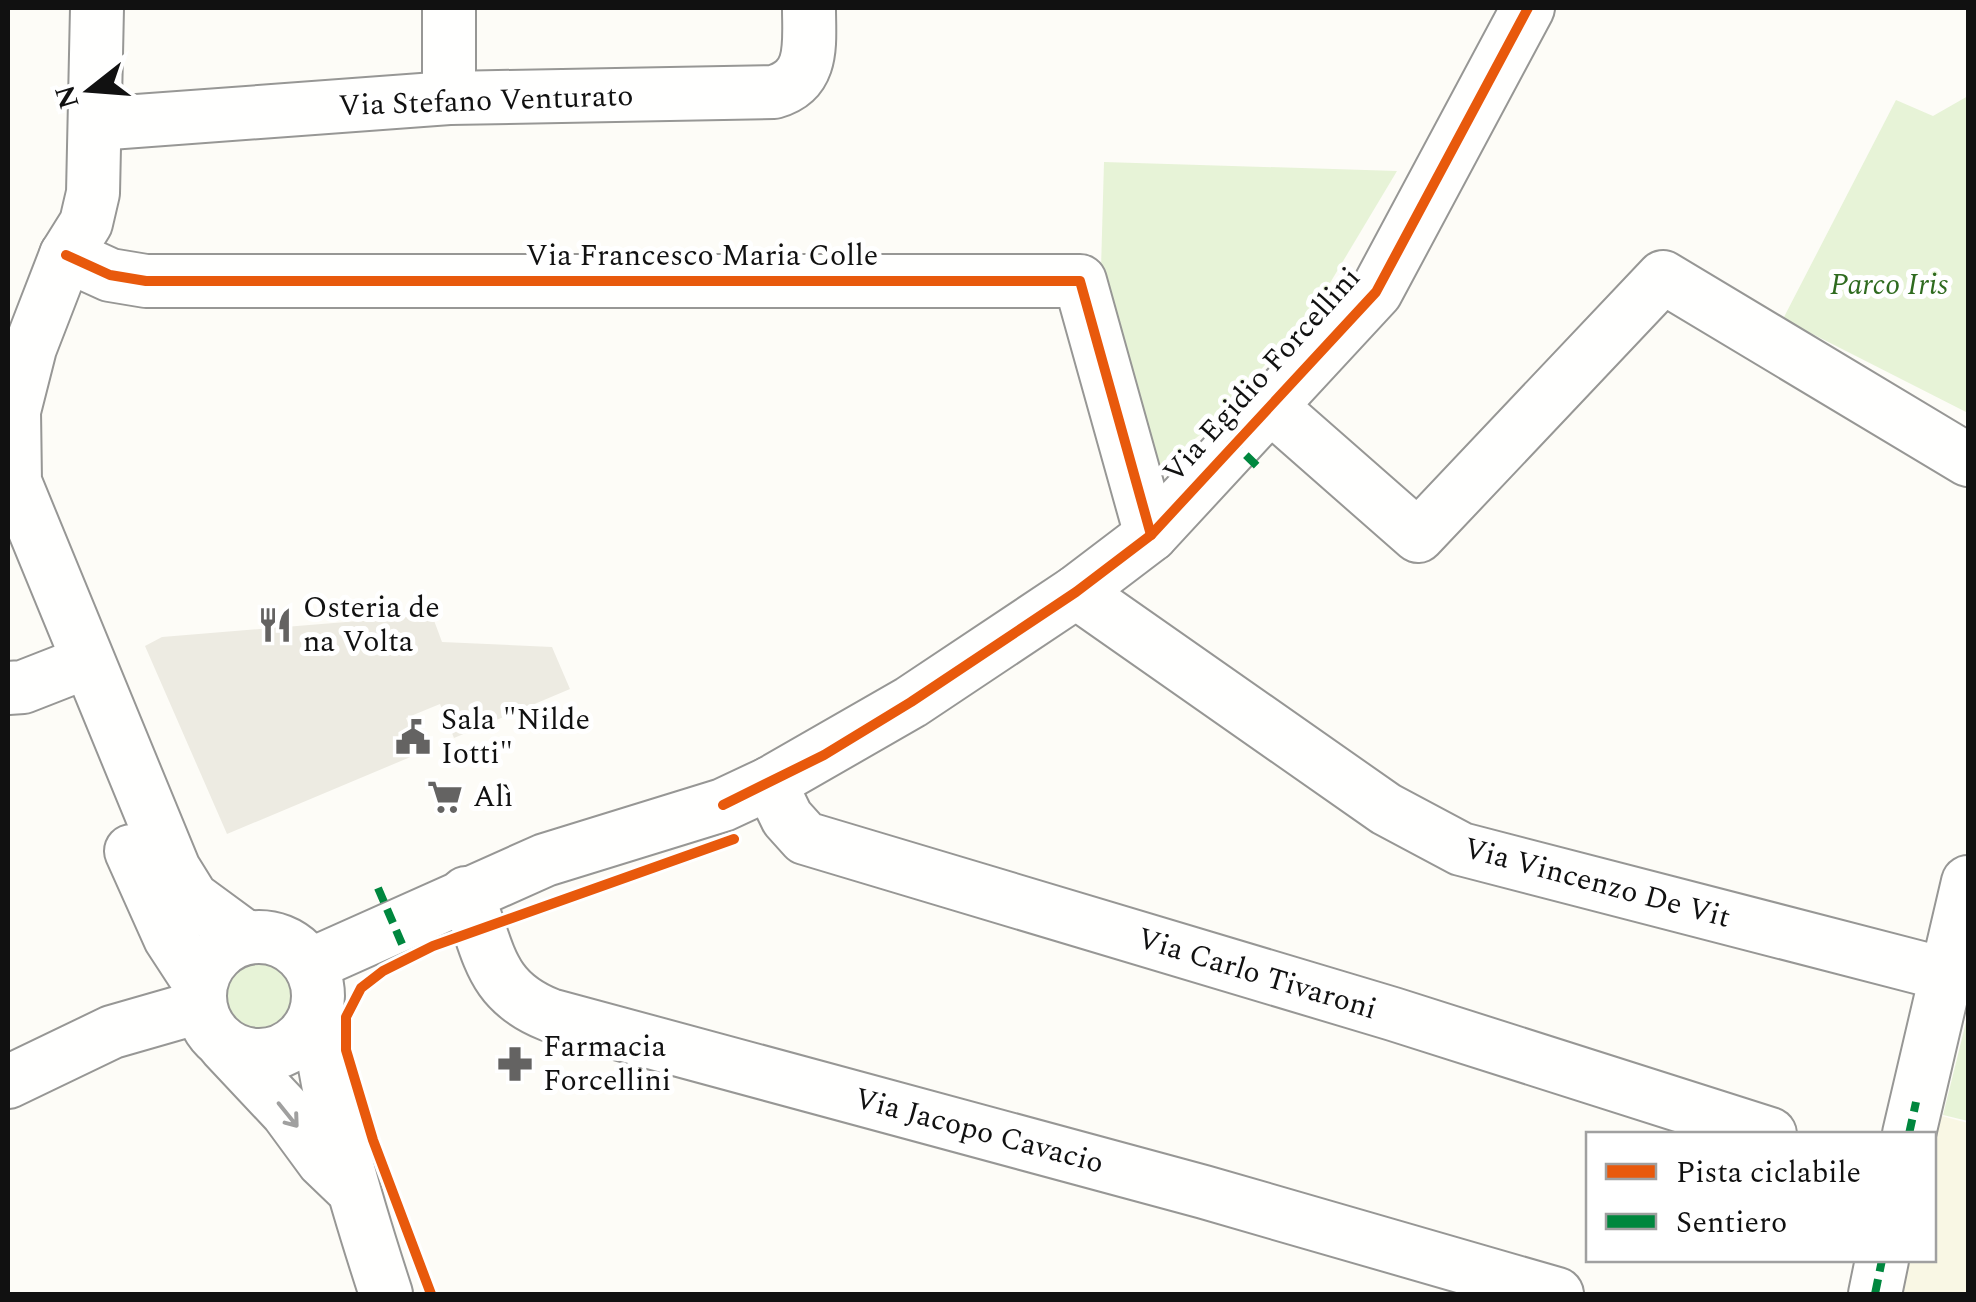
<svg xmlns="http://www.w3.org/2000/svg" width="1976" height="1302" viewBox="0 0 1976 1302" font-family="Spectral,serif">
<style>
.farmland{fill:#f9f7e4}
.green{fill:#e7f3d7}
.plaza{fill:#edebe2}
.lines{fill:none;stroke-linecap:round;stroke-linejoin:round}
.minor-casing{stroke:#979795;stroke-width:56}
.minor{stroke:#fffffe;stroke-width:52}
.quiet{stroke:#00873e;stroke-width:8;stroke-dasharray:15 8;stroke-linecap:butt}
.cycleway-casing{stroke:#fff;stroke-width:16}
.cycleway{stroke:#e8590c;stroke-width:10}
.oneway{stroke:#a0a09f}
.labels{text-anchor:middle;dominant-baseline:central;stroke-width:10;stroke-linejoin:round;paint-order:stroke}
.street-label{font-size:30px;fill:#111;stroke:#fff}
.park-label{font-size:30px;font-style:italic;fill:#2f6b1f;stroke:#fff}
.poi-label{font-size:30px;fill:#111;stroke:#fff;text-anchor:start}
</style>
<rect width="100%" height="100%" fill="#fdfcf7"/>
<!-- farmland -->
<path class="farmland" d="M1927,1112l41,11v171h-76l7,-34h35v-126z"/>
<!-- green -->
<g class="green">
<path d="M1968,96v317l-185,-94 113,-219 37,16z"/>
<path d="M1104,162l293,9 -76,127 -104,124 -59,45 -57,-198z"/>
<circle cx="259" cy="996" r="36"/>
<path d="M1968,1014v107l-25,-6z"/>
</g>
<!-- plaza -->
<path class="plaza" d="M432,615l10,27 110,5 18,42 -116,49 -14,-34 -34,14 14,35 -193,81 -82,-188 17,-9z"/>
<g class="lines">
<defs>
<g id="minor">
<path d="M97,8l-4,185 -7,30 -20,32 -36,93 -16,63 1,71 159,387 18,29 53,39"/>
<path d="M449,8v90"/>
<path d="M96,124l353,-26 325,-6c41,-12 35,-48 35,-84"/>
<path d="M66,255l44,20 36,6h934l71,254"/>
<path d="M1270,406l148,130 245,-259 305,183"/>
<path d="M1076,592l310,217 75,40 487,126"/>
<path d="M8,688l15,-1 64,-25"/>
<path d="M770,783l17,35 18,20 588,176 377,120"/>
<path d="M131,851l39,87 30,46"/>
<path d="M466,893c24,57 21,97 84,122l654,177 353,102"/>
<circle cx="259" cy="996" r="59"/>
<path d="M310,965l235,-105 178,-55 47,-22 141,-81 165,-110 75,-57 225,-243 152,-284"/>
<path d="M317,1012c11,98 39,190 69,282"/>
<path d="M225,1046l62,66 36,49 25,24"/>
<path d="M8,1082l104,-50 87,-25"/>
<path d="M1909,1134l59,-252"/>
<path d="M1875,1294l7,-34"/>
</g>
</defs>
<!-- minor casing -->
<use href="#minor" class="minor-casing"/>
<!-- minor -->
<use href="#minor" class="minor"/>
<!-- quiet -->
<g class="quiet">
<path d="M1213,423l45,44"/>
<path d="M378,888l30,70"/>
<path d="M1909,1134l7,-32"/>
<path d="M1875,1294l7,-34"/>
</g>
<defs>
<g id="cycleway">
<path d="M66,255l44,20 36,6h934l71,254"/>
<path d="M723,805l101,-50 87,-53 165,-110 75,-57 225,-243 152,-284"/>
<path d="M431,1294l-58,-154 -27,-90v-33l15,-29 22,-17 50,-25 301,-107"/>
</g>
</defs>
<!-- cycleway casing -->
<use href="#cycleway" class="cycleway-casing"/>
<!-- cycleway -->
<use href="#cycleway" class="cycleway"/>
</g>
<!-- one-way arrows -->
<defs><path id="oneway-shaft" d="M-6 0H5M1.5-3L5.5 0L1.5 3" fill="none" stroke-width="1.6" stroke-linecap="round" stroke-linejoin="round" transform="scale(2.5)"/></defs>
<use class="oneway" href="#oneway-shaft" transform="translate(288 1115) rotate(51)"/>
<!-- icons -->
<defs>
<symbol id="restaurant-bare" viewBox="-9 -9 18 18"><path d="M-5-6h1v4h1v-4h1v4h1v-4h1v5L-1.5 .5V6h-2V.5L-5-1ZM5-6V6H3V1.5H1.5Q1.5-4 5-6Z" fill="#646362" stroke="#fff" stroke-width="2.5" paint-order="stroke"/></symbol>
<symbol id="civic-bare" viewBox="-9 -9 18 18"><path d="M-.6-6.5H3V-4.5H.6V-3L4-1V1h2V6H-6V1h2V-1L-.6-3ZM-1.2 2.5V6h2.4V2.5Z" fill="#646362" stroke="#fff" stroke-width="2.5" paint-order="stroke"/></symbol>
<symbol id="supermarket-bare" viewBox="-9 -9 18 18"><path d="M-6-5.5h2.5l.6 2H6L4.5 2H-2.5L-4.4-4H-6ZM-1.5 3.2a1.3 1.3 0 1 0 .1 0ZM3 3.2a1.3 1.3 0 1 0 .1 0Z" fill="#646362" stroke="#fff" stroke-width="2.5" paint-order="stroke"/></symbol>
<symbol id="pharmacy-bare" viewBox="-9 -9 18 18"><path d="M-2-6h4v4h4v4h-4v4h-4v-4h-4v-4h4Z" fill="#646362" stroke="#fff" stroke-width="2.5" paint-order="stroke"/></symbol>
</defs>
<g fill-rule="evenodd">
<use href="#restaurant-bare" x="250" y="600" width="50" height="50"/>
<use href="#civic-bare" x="388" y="712" width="50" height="50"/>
<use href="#supermarket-bare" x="420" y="772" width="50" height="50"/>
<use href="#pharmacy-bare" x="490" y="1039" width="50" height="50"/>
</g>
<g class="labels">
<!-- street labels -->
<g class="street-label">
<text transform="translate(486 101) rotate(-2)">Via Stefano Venturato</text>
<text x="702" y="256">Via Francesco Maria Colle</text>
<text transform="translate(1262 375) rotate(-48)">Via Egidio Forcellini</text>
<text transform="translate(1597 883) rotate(15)">Via Vincenzo De Vit</text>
<text transform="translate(1257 974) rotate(17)">Via Carlo Tivaroni</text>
<text transform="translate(979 1131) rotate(15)">Via Jacopo Cavacio</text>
</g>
<!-- park labels -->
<g class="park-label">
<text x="1889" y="285">Parco Iris</text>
</g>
<!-- poi labels -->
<g class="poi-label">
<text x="303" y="608">Osteria de<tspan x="303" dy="34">na Volta</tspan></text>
<text x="441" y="720">Sala "Nilde<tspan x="441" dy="34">Iotti"</tspan></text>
<text x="473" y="797">Alì</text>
<text x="543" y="1047">Farmacia<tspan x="543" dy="34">Forcellini</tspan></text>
</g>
</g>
<!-- border -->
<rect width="1976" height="1302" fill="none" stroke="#111111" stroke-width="20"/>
<!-- legend -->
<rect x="1586" y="1132" width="350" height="130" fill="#ffffff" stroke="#a0a0a0" stroke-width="2.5"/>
<rect x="1606" y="1164" width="50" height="15" fill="#e8590c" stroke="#a0a0a0" stroke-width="2.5"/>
<text x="1676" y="1182" font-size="30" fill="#111111">Pista ciclabile</text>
<rect x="1606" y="1214" width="50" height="15" fill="#00873e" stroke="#a0a0a0" stroke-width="2.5"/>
<text x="1676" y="1232" font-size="30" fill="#111111">Sentiero</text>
<!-- north arrow -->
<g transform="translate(90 90) rotate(253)" stroke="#ffffff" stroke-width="8" paint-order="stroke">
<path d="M0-8L18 38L0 25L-18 38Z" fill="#111111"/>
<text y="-15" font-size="28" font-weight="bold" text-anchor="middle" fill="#111111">N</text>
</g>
</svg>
